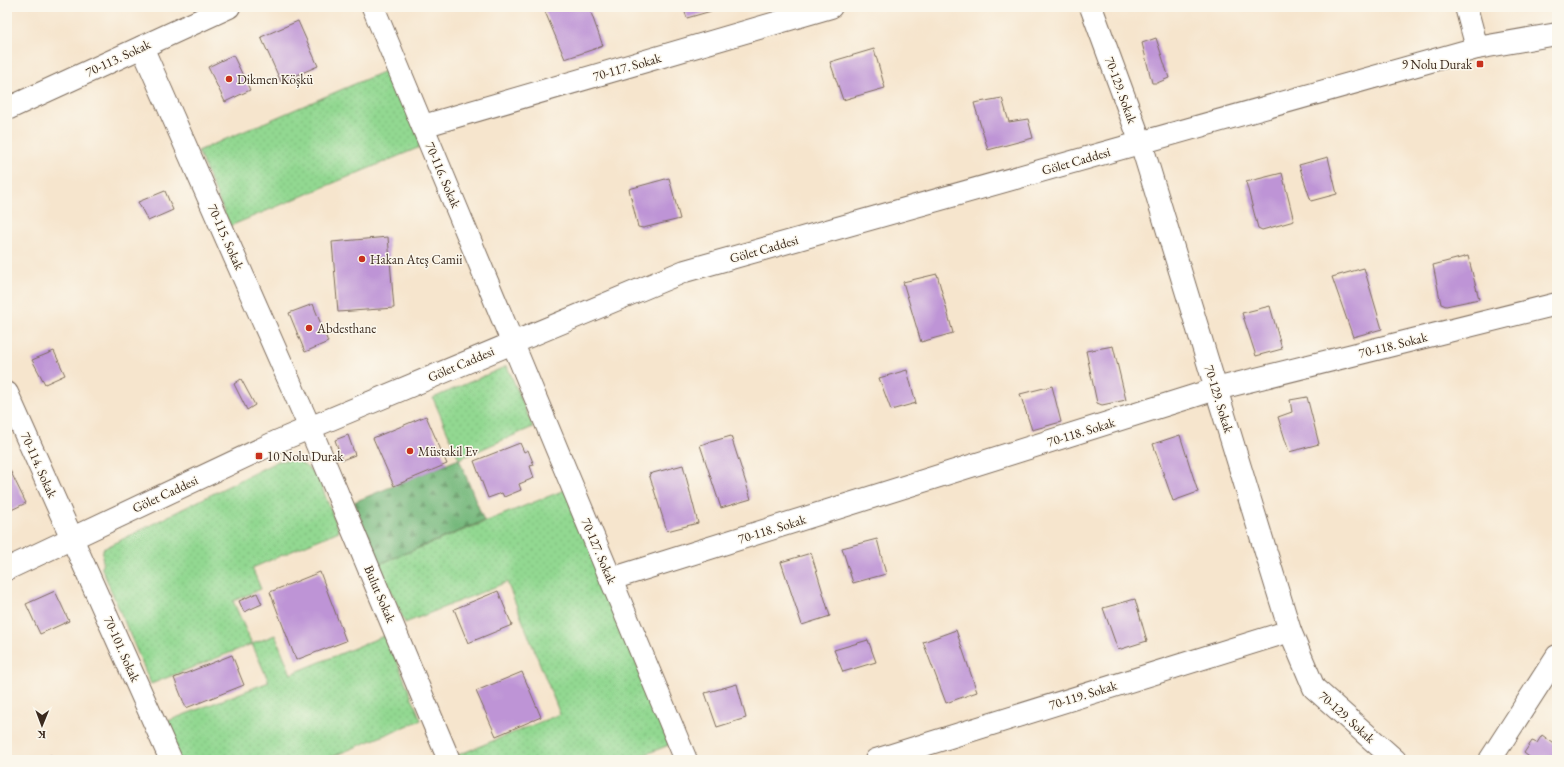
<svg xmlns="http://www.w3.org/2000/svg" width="1564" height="767" viewBox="0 0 1564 767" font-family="'EB Garamond',serif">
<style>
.grass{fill:url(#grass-dots);stroke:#668158}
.forest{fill:url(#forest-firs);stroke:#58714c}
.building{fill:#be94d6}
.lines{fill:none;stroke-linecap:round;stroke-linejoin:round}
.street-casing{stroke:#7c6b5b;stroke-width:24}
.street{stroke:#fff;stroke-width:22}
.poi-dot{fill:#c8321e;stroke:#fbf7ec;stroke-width:1.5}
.labels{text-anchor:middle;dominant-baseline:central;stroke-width:3;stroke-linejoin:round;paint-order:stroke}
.street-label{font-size:13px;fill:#3b2a1e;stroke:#fbf7ec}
.poi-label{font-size:13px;fill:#3b2a1e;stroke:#fbf7ec;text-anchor:start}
</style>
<defs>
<pattern id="grass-dots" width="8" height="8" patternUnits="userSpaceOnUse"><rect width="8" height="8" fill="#92d891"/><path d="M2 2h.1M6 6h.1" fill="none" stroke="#7fba7d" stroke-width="1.8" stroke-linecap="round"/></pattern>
<pattern id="forest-firs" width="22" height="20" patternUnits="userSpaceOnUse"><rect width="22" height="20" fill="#75b87b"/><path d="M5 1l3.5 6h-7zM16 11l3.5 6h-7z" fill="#619664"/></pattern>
</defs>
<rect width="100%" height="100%" fill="#fbf7ec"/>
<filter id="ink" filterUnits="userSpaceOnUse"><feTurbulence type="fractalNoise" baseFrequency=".025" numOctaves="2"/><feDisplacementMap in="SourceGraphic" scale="8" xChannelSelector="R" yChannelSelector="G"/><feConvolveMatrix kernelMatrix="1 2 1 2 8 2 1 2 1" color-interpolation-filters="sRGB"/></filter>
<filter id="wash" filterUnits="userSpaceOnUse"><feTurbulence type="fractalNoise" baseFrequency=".012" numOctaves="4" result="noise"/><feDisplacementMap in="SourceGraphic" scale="16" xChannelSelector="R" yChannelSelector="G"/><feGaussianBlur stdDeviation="0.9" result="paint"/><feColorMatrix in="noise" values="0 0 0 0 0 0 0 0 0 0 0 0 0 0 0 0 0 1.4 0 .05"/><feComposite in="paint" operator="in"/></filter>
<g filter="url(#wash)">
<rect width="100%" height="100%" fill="#f6e5cd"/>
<!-- grass -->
<g class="grass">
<path d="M392,68l33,77 -195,81 -32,-75z"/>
<path d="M507,366l26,61 -74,32 -26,-61z"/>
<path d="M297,460l20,15 22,56 -87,37 9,21 -28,12 19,43 23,-9 16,39 95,-39 35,85 -97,40h-149l-15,-36 109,-42 -17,-38 -101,40 -49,-115 1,-20 175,-88z"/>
<path d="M567,489l102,256 -38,15h-171l-2,-5 102,-41 -53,-132 -102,41 -26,-59z"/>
</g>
<!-- forest -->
<path class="forest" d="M459,459l25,62 -105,43 -25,-62z"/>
<g id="blocks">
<!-- building -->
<g class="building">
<path d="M543,7h46l14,39 -38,13z"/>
<path d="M683,7h42l-38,11z"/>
<path d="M298,21l20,45 -37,16 -20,-45z"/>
<path d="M1156,38l13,40 -12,5h-5l-10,-40z"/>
<path d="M874,49l11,39 -42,12 -13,-38z"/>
<path d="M233,55l17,35 -25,12 -17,-35z"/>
<path d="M1002,98l7,24 19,-3 5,19 -45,12 -14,-47z"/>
<path d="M1328,157l9,37 -26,7 -12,-36z"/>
<path d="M1282,173l12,48 -32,9 -4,-2 -12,-46z"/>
<path d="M669,178l11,41 -37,9 -5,-1 -9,-38z"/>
<path d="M165,191l8,19 -25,11 -10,-19z"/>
<path d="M388,237l6,71 -56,4 -6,-70z"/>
<path d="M1468,256l11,43 -33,7 -5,-2 -8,-39z"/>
<path d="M1364,268l18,61 -29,8 -21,-60z"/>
<path d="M937,274l16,59 -32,9 -18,-60z"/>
<path d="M313,304l15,38 -23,10 -16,-39z"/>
<path d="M1270,306l12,43 -26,7 -14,-43z"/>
<path d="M1113,346l13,54 -24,5 -5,-2 -11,-52z"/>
<path d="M54,351l11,24 -20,9 -13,-24z"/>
<path d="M907,370l9,33 -25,7 -12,-32z"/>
<path d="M241,379l14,26 -8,5 -13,-26z"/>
<path d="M1052,386l9,36 -29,8 -12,-36z"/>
<path d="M1307,397l12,47 -30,8 -11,-35 14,-5 -2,-12z"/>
<path d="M426,416l21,48 -53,22 -21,-48z"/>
<path d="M348,435l7,20 -13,5 -7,-20z"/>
<path d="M1180,435l18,57 -25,9 -20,-57z"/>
<path d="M731,436l20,63 -30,9 -21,-63z"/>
<path d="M520,443l4,9 4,-2 6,15 -4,1 4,12 -15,6 2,6 -17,7 -2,-4 -14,5 -14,-37z"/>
<path d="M7,464l19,39 -19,9z"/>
<path d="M683,465l15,58 -31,8 -18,-57z"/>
<path d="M877,539l9,35 -33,9 -11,-35z"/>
<path d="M811,553l19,63 -28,9 -21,-63z"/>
<path d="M320,572l26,69 -50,19 -26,-68z"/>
<path d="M55,591l14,30 -29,13 -14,-30z"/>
<path d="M498,591l14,34 -44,18 -14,-34z"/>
<path d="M257,593l5,11 -18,8 -5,-11z"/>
<path d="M1135,599l12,42 -29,9 -15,-42z"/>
<path d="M956,630l21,62 -31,11 -23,-61z"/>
<path d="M868,640l8,22 -33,10 -9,-22z"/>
<path d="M232,655l12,30 -58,23 -12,-30z"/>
<path d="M522,672l19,45 -45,19 -20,-45z"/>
<path d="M737,684l9,34 -29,9 -12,-34z"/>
<path d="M1542,735l15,11v14h-24l-9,-7 8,-12 5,2z"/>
<path d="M51,755l2,5h-15z"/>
</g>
</g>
</g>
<g filter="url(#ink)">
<use href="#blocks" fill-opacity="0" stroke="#7c6b5b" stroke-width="1"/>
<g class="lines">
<defs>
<g id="street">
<path d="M373,7l313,753"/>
<path d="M1091,7l50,136 149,488 24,57 81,72"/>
<path d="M1466,7l11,41"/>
<path d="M142,47l168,381 139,332"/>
<path d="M7,109l222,-102"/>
<path d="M423,126l408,-119"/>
<path d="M7,393l164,367"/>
<path d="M7,569l269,-127 409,-171 792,-223 80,-14"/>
<path d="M611,579l605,-190 341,-85"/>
<path d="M876,760l414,-129"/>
<path d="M1490,760l67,-104"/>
</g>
</defs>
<!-- street casing -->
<use href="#street" class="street-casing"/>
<!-- street -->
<use href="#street" class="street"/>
</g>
</g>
<!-- markers -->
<g class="poi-dot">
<rect x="1476" y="60" width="8" height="8" rx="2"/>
<circle cx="229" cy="79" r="4"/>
<circle cx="362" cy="259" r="4"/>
<circle cx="309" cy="328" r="4"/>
<circle cx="410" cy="451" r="4"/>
<rect x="255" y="452" width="8" height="8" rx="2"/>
</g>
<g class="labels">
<!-- street labels -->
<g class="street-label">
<text transform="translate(118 58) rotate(-25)">70-113. Sokak</text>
<text transform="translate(627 67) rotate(-16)">70-117. Sokak</text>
<text transform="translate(1121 90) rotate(70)">70-129. Sokak</text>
<text transform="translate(1076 161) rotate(-16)">Gölet Caddesi</text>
<text transform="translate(443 175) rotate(67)">70-116. Sokak</text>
<text transform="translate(226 237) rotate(66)">70-115. Sokak</text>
<text transform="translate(764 249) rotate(-16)">Gölet Caddesi</text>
<text transform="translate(1393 345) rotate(-14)">70-118. Sokak</text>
<text transform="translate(461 364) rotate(-23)">Gölet Caddesi</text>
<text transform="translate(1219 399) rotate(73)">70-129. Sokak</text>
<text transform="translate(1081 432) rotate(-17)">70-118. Sokak</text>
<text transform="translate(39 465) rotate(66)">70-114. Sokak</text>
<text transform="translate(165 494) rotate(-25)">Gölet Caddesi</text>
<text transform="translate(772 529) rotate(-17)">70-118. Sokak</text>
<text transform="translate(599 551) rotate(67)">70-127. Sokak</text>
<text transform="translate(380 594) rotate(67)">Bulut Sokak</text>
<text transform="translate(122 649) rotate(66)">70-101. Sokak</text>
<text transform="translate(1083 695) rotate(-17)">70-119. Sokak</text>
<text transform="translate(1347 717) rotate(42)">70-129. Sokak</text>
</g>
<!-- poi labels -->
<g class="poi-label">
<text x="1472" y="64" text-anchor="end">9 Nolu Durak</text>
<text x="237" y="79">Dikmen Köşkü</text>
<text x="370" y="259">Hakan Ateş Camii</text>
<text x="317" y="328">Abdesthane</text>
<text x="418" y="451">Müstakil Ev</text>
<text x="267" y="456">10 Nolu Durak</text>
</g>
</g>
<!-- margin -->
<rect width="1564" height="767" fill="none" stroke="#fbf7ec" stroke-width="24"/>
<!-- north arrow -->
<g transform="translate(42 725) rotate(181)" stroke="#fbf7ec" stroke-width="3" paint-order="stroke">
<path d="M0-3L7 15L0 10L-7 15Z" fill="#3b2a1e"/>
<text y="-6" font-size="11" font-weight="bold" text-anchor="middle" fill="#3b2a1e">K</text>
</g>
</svg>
